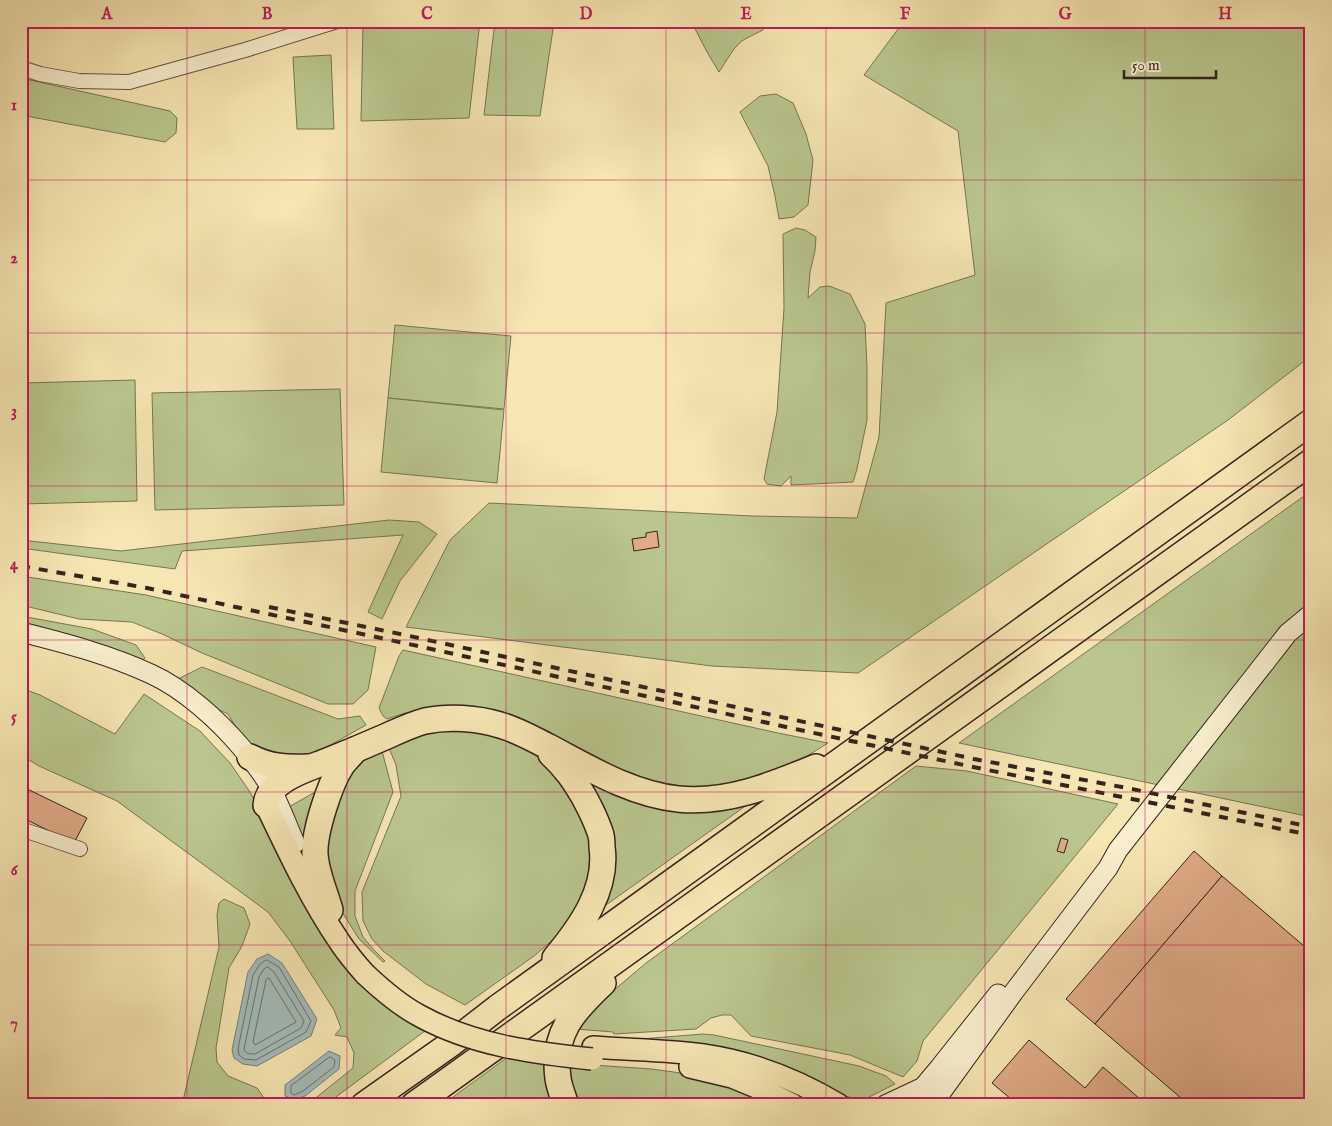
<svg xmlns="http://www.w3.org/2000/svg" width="1332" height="1126" viewBox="0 0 1332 1126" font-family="'IM FELL English',serif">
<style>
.green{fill:#bac68e;stroke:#767556}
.water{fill:#a3bcb9;stroke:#767f7b}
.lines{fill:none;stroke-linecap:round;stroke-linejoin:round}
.shore{stroke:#6b706b;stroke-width:1}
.building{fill:#dfab88;stroke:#33241d}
.street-casing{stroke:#645442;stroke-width:16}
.secondary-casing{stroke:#33241d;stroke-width:21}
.primary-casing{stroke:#33241d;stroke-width:24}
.highway-casing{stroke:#33241d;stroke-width:28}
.street{stroke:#f9efce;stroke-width:14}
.secondary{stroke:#f9efce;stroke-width:19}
.primary{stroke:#f6e6b3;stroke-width:21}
.highway{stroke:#f6e6b3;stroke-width:25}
.rail{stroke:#33241d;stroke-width:4;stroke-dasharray:9 9;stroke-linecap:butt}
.primary-bridge-casing{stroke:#33241d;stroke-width:24;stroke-linecap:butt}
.primary-bridge{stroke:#f6e6b3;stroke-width:21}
.grid{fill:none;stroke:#c2185b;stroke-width:1;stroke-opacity:0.55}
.neatline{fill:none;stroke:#c2185b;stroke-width:2}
.grid-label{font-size:16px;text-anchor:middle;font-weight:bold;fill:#c2185b}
</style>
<rect width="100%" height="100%" fill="#f6e6b3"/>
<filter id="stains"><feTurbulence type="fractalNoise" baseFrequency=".004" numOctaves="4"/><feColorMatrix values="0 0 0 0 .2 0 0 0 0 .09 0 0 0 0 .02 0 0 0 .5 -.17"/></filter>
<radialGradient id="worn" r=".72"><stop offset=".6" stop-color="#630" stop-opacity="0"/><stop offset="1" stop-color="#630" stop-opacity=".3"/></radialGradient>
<!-- green -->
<g class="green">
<path d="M412,21h68l-11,97 -108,3 2,-96z"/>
<path d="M495,21h20l38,8 -13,87 -56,-1z"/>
<path d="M691,21h71l1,9c-6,3 -12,6 -18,9 -10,5 -19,23 -26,33l-12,-20z"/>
<path d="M904,21h407v335l-83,64 -370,253 -146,-7 -306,-39 44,-87 39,-37 264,13 104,2 22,-81 7,-134 89,-28 -17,-144 -94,-56z"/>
<path d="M331,55l3,74h-37l-4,-72z"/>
<path d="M21,78l149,33 7,7 -1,15 -11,9 -144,-27z"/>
<path d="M776,94l17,9 13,31 7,26 -5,45 -14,12 -15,2 -4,-23 -7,-30 -28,-54 20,-16z"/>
<path d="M796,228l9,2 11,7 -1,14 -5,21 -2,26 12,-11 9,-1 21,8 15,30 2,43v53l-10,49 -4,13 -62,3v-9l-10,10 -14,-2 -3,-5 13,-67 7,-104 -1,-74z"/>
<path d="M395,325l116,11 -7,73 -116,-11z"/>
<path d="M135,380l2,121 -116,3v-121z"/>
<path d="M340,389l4,116 -189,5 -3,-117z"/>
<path d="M388,398l116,12 -7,73 -116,-11z"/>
<path d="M1311,491v326l-352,-74z"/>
<path d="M389,520l30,2 18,12 -37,47 -18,38 -14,-7 35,-77 -221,16 -7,18 -154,-21v-8l100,11z"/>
<path d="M21,576l125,19 230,52 -8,43 -15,14h-25l-126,-51 -40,-19 -30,-12 -53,-3 -58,-14z"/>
<path d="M21,616l71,13 44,16 9,13 -6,5 -118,-37z"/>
<path d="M403,650l375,83 50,10 -61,38 -95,13 -223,-85 -44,4 -18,6 -4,-3 -4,-8 20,-52z"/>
<path d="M202,667l136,52 22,-3 6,9 -46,26 -27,10 -39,-9 -16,-18 -4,-10 -6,-10 -19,-9 -33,-25z"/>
<path d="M21,688l19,7 75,39 29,-40 56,37 30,32 20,29 68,132 111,104 -104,77h-18l46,-37 1,-15 -7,-16 -12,-2 6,-7 -7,-18 -44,-69 -22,-29 -151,-111 -78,-35 -18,-11z"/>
<path d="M446,728l54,7 26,13 19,12 44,60 6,58 -32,53 -29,25 -69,49 -39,-21 -43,-33 -11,-12 -9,-18 -1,-29 39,-96 -5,-31 -7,-17 12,-5v-4z"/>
<path d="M382,751l11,41 -38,99v25l8,21 11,13 11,11 -2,1 -24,-23 -27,-43 -10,-28 3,-48 33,-59z"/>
<path d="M576,765l25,17 153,18 -158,112 8,-14z"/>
<path d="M916,766l51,5 151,33 -195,237 -6,20 -14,16 -53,-22 -99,-19 -20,-21h-9l-11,3 -15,11 -82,5 -1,-2 -37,-3 11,-16 59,-50z"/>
<path d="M331,783l-23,79 -21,-54z"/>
<path d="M224,899l20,9 6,16 -8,22 -13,22 -13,80 1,14 11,14 29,12 12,17h-87l37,-158 -2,-32 2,-12z"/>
<path d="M703,1034l11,1 145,31 27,10 9,8 -32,16 -18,-4 -55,-27 -162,-29z"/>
<path d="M509,1056l40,6 12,43h-119z"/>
<path d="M562,1063l90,6 36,5 49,14 33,17h-197z"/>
</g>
<!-- water -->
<g class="water">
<path d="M268,954l14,9 35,56 -6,17 -54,30 -14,-2 -9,-6 -2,-8 16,-78 9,-13z"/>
<path d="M329,1051l11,5 -1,13 -34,27 -11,4 -9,-4v-11z"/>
</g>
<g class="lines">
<!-- shore -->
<g class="shore">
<path d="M267,960l12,7 32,54 -5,11 -50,28 -12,-1 -5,-4 -1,-6 15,-74 7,-11z"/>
<path d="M268,967l6,5 30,49 -3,7 -46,26c-4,0 -10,0 -11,-5l15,-72 5,-8z"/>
<path d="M269,978l27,44 -41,23 -2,-3 13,-62z"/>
<path d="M330,1057l5,3 -1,7 -31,24 -9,4 -3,-2v-7z"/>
</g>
</g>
<!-- building -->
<g class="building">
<path d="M657,531l2,16 -25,4 -2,-12 14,-2v-4z"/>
<path d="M21,786l66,32 -13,25 -53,-26z"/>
<path d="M1061,838l7,2 -4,13 -7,-2z"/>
<path d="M1194,851l28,25 -127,148 -29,-25z"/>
<path d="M1222,876l89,76v103l-4,4 2,2 -4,5 6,5v34h-122l-94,-81z"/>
<path d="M1029,1040l56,48 18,-21 44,38h-129l-26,-22z"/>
</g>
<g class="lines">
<defs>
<g id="street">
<path d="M21,68l19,6 39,7 50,1 116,-32 92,-29"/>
<path d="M21,829l59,20"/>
</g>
<g id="secondary">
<path d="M21,632c44,11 89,23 130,42 33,15 67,46 90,73 10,12 25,30 31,44 9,17 15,34 23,52"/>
<path d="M885,1105l34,-16"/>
<path d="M908,1105l32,-38 58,-73"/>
<path d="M932,1105l81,-112 95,-125 10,-18 170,-217 23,-19"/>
</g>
<g id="primary">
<path d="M266,805c22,46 44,93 73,136 8,12 17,23 26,33"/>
<path d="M593,1047c37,3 74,3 110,8 48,7 95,25 136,50"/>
<path d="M690,1067l42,10 29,12 32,16"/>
</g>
<g id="highway">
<path d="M551,754c15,14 23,26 33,43 6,11 12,23 16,35 2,5 2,10 2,15 6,42 -21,80 -47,111"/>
<path d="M250,757c19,10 37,11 58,10"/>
<path d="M266,805c2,-25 41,-36 61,-44 18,-7 35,-14 53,-22 14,-6 30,-14 45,-18 24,-5 52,-3 75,4 18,5 33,14 49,22 40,21 82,47 129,52 49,5 94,-14 138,-32"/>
<path d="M330,910c-5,-18 -14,-37 -15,-56 -1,-22 15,-71 27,-89 4,-5 9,-10 13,-15"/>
<path d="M364,1105l88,-62 45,-35 814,-586"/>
<path d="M414,1105l897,-643"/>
<path d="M566,1105c-3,-9 -7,-18 -8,-27 -6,-44 15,-67 45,-95"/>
</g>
</defs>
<!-- street casing -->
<use href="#street" class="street-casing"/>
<!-- secondary casing -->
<use href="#secondary" class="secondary-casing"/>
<!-- primary casing -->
<use href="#primary" class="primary-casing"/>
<!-- highway casing -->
<use href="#highway" class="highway-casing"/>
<!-- street -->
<use href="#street" class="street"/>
<!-- secondary -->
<use href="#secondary" class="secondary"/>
<!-- primary -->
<use href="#primary" class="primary"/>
<!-- highway -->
<use href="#highway" class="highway"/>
<!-- rail -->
<g class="rail">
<path d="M21,566l126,22 257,55 396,87 173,37 338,68"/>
<path d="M269,607l136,28 569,124 158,30 179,38"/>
</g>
<defs>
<path id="primary-bridge" d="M365,974c17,16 34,31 55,42 53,29 113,37 172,43"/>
</defs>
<!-- primary-bridge casing -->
<use href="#primary-bridge" class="primary-bridge-casing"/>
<!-- primary-bridge -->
<use href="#primary-bridge" class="primary-bridge"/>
</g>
<!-- grid -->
<path class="grid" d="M187,21v1084M347,21v1084M506,21v1084M666,21v1084M826,21v1084M985,21v1084M1145,21v1084M21,180h1290M21,333h1290M21,486h1290M21,640h1290M21,792h1290M21,945h1290"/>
<!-- margin -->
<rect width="1332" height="1126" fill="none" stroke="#f6e6b3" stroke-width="55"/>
<!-- scale -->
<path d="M1124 70v8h92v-8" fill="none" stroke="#33241d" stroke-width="2.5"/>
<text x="1132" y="70" font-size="15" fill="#33241d" stroke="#f9efce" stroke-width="4" paint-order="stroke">50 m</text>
<rect x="28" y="28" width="1276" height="1070" class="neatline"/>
<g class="grid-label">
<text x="107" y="19">A</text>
<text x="267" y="19">B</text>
<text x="427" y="19">C</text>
<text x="586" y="19">D</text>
<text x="746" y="19">E</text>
<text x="905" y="19">F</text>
<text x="1065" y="19">G</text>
<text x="1225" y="19">H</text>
<text x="14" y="110">1</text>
<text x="14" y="263">2</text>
<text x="14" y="416">3</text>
<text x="14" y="569">4</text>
<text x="14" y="722">5</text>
<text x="14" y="875">6</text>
<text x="14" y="1028">7</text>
</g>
<rect width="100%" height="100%" filter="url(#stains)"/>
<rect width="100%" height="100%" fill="url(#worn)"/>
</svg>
